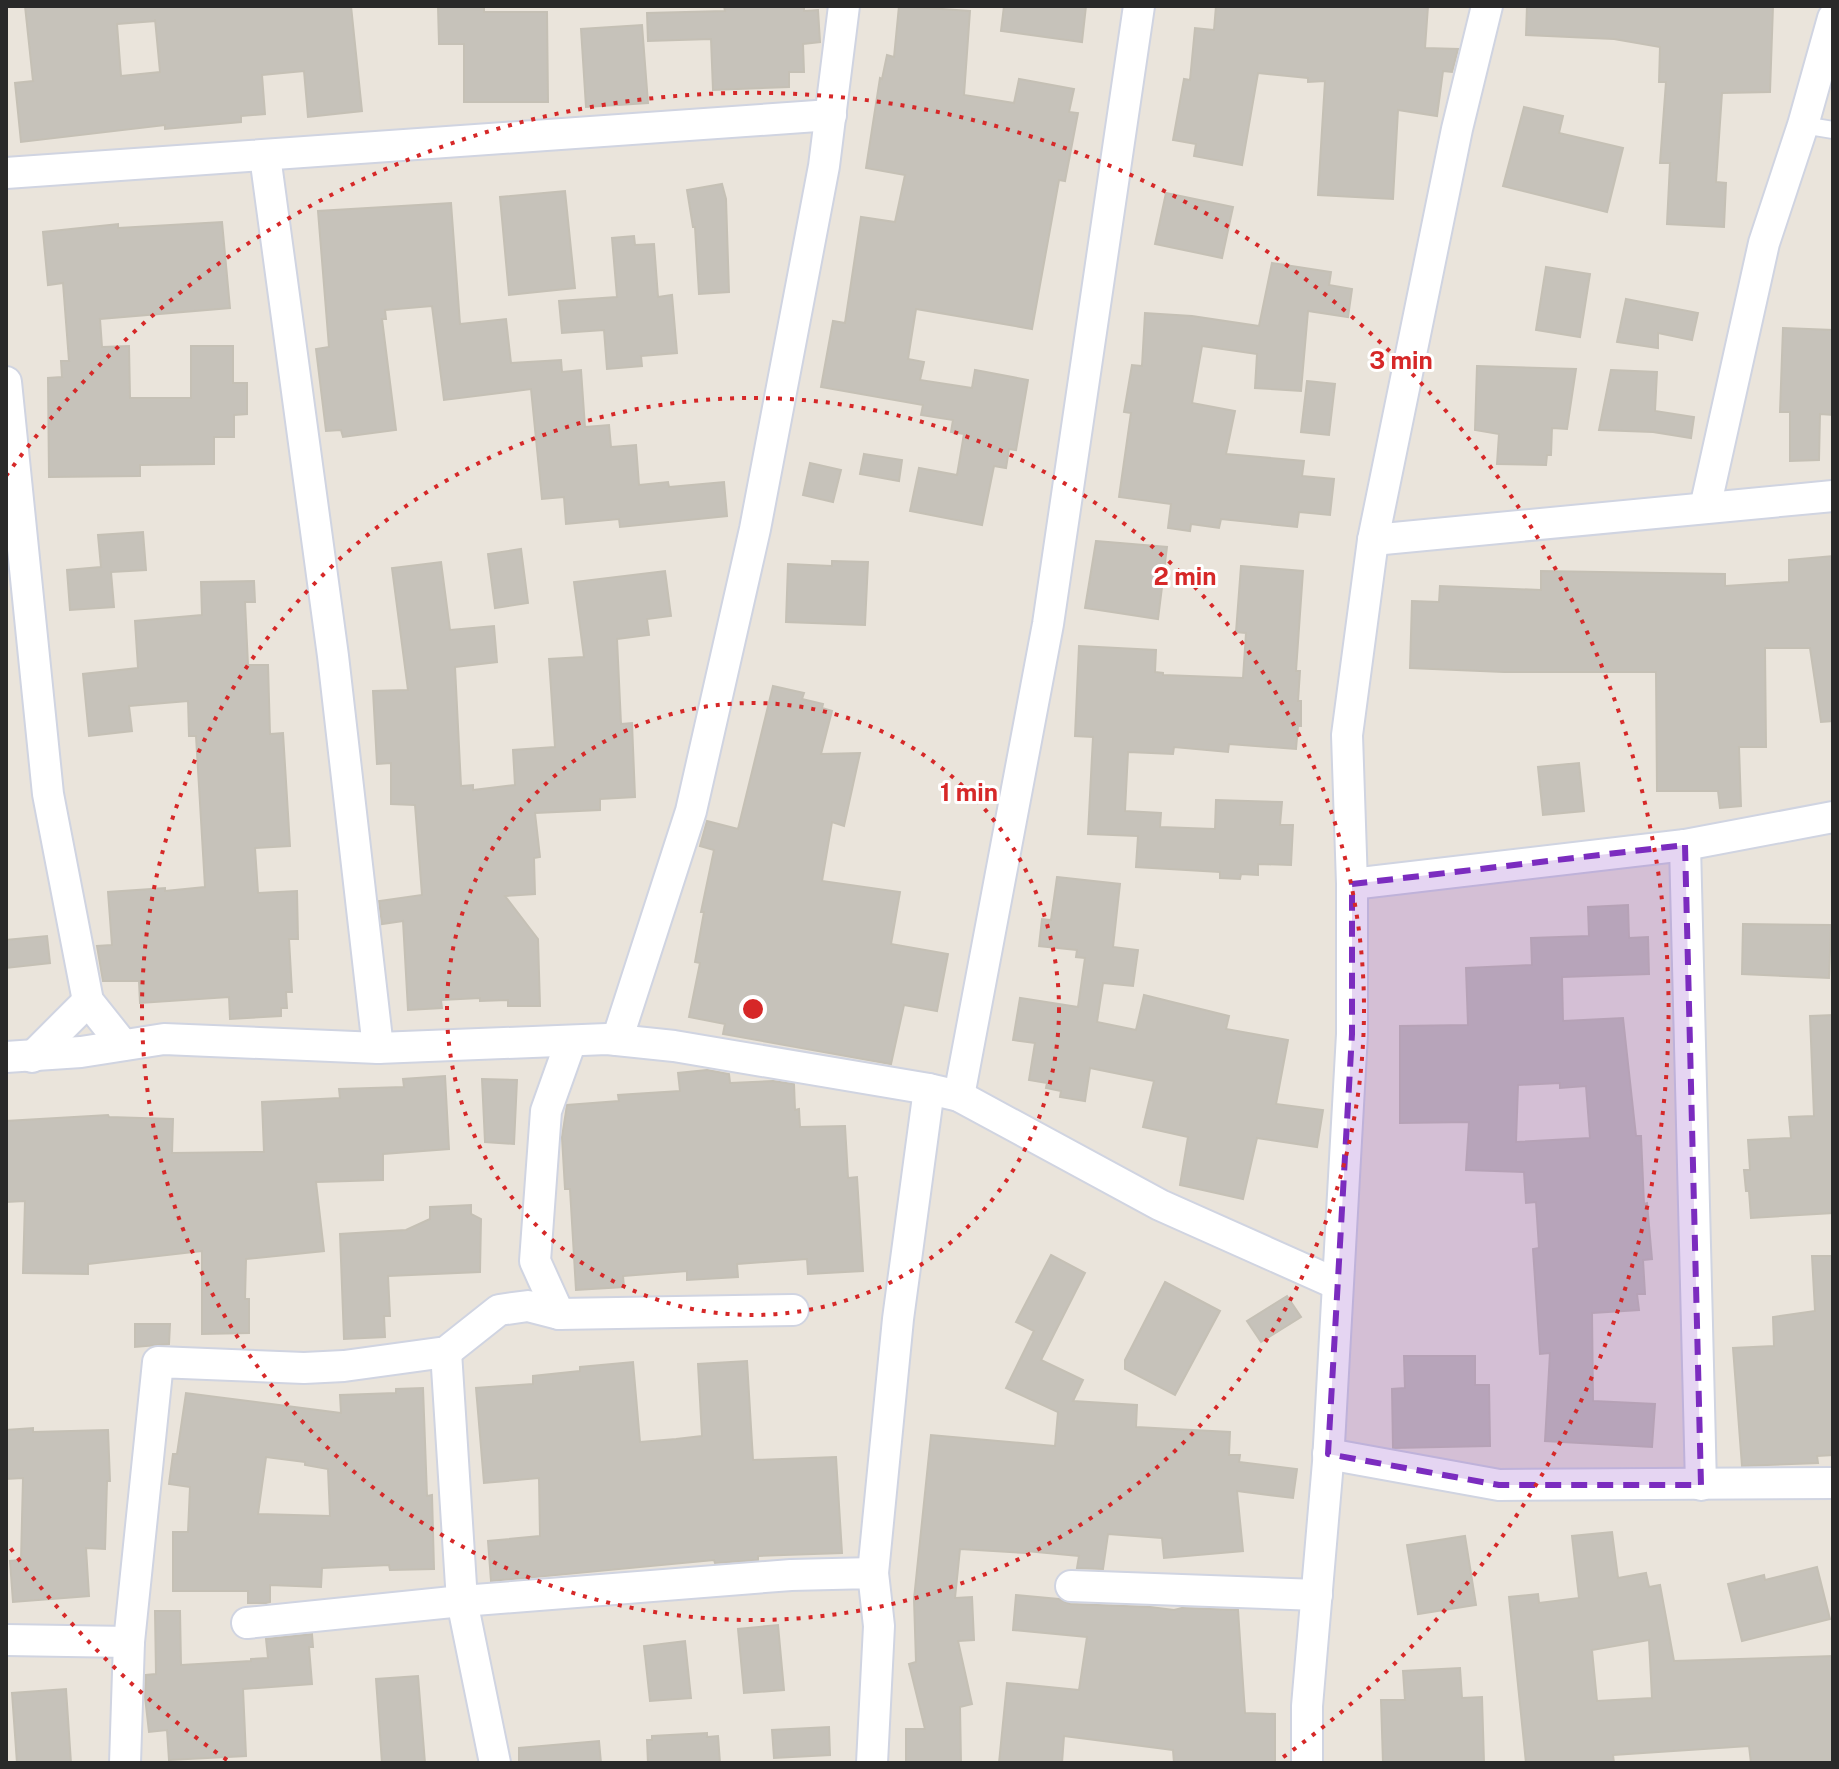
<svg xmlns="http://www.w3.org/2000/svg" width="1839" height="1769" viewBox="0 0 1839 1769" font-family="'Public Sans',sans-serif">
<style>
.building{fill:#c6c2ba;stroke:#c5c0b5;stroke-width:2;fill-rule:evenodd}
.lines{fill:none;stroke-linecap:round;stroke-linejoin:round}
.service-casing{stroke:#d0d4e1;stroke-width:20}
.minor-casing{stroke:#d0d4e1;stroke-width:34}
.service{stroke:#fff;stroke-width:16}
.minor{stroke:#fff;stroke-width:30}
.marked{fill:#7b2cbf;fill-opacity:0.2;stroke:#7b2cbf;stroke-width:6;stroke-dasharray:16 10;stroke-linejoin:round}
.ring{fill:none;stroke:#d62828;stroke-width:4;stroke-dasharray:4 8}
.centre{fill:#d62828;stroke:#fff;stroke-width:4}
.ring-label{font-size:24px;text-anchor:middle;font-weight:bold;fill:#d62828;stroke:#fff;stroke-width:6;stroke-linejoin:round;paint-order:stroke}
</style>
<rect width="100%" height="100%" fill="#eae4db"/>
<!-- building -->
<g class="building">
<path d="M25,6h326l11,105 -54,6 -4,-46 -42,4 3,39 -24,2v6l-76,7v-4l-144,17 -6,-59 18,-2zM155,19l5,53 -39,4 -4,-52 38,-3z"/>
<path d="M438,6h46v6h63l1,90h-84v-58h-25z"/>
<path d="M724,6h80v5l14,-1 2,32 -17,2 1,28h-15v15l-76,3 -2,-51 -63,2 -1,-28 78,-2z"/>
<path d="M899,6l71,5 -6,84 50,8 5,-24 55,10 -5,23 9,1 -13,68 -6,-1 -27,149 -116,-20 -8,50 16,3 -4,18 52,8 3,-18 53,10 -12,70 -7,-1 -3,19 -12,-2 -12,59 -72,-14 9,-43 38,7 7,-41 -13,-2 2,-12 -32,-5 2,-10 -102,-18 12,-66 12,2 16,-106 34,5 10,-47 -39,-7 14,-90 2,1 5,-24 7,2z"/>
<path d="M1004,6h82l-4,36 -81,-11z"/>
<path d="M1216,6h212l-3,42 33,1 -6,23 -9,-1 -6,45 -39,-6 -5,89 -75,-4 7,-114 -17,1v-4l-50,-5 -16,92 -48,-9 2,-12 -23,-4 11,-61 6,1 5,-52 19,2z"/>
<path d="M1527,6h246l-3,86 -48,1 -6,89 10,1 -2,44 -57,-3 3,-61h-10l6,-81h-7l1,-35 -46,-8 -88,-4z"/>
<path d="M642,25l6,78 -62,4 -5,-78z"/>
<path d="M1524,107l39,9 -4,17 64,15 -16,64 -104,-26z"/>
<path d="M722,184l4,15 3,93 -30,2 -4,-67h-2l-6,-37z"/>
<path d="M565,191l10,97 -66,7 -9,-98z"/>
<path d="M1166,193l67,14 -11,51 -67,-14z"/>
<path d="M451,203l9,121 46,-5 5,44 50,-3 1,12 19,-2 4,57 24,-2 2,22 25,-2 3,40 29,-3 1,5 55,-5 3,34 -107,11 -1,-8 -53,5 -2,-27 -22,2 -11,-110 -87,11 -12,-94 -47,4 1,9h-4l14,111 -53,7 -2,-7 -15,1 -10,-82 13,-2 -11,-136z"/>
<path d="M222,222l8,86 -130,11 2,28 27,-1 1,52h61v-52h42v37h14v31l-13,1v22h-20v27l-74,1v11l-91,1 -1,-99 14,-1 -1,-16h8l-6,-78 -15,2 -5,-53 75,-8v4z"/>
<path d="M634,236l1,9 19,-1 4,53 14,-2 5,58 -36,3 1,10 -35,3 -3,-39 -42,3 -3,-32 58,-4 -5,-59z"/>
<path d="M1272,263l59,9 -2,13 23,4 -4,28 -40,-6 -7,80 -46,-3 2,-34 -55,-8 -10,57 43,8 -9,43 78,7 -2,15 32,3 -4,36 -31,-3 -2,15 -76,-8 -2,9 -28,-4 -1,7 -22,-3 3,-24 -52,-7 12,-84 -7,-1 8,-47 10,1 3,-53 47,3 67,10z"/>
<path d="M1546,267l44,7 -10,63 -44,-7z"/>
<path d="M1626,299l72,14 -6,27 -34,-7v15l-41,-6z"/>
<path d="M1783,328l50,2v85l-13,-1 -1,46 -29,1v-49h-10z"/>
<path d="M1477,366l99,3 -9,60 -15,-1 -1,27h-4l-1,10 -49,-1 2,-30 -24,-4z"/>
<path d="M1611,370l46,2 -2,39 39,6 -3,21 -38,-6 -54,-2z"/>
<path d="M1307,381l28,3 -6,51 -28,-3z"/>
<path d="M864,454l38,6 -3,21 -39,-7z"/>
<path d="M810,463l31,7 -8,32 -30,-7z"/>
<path d="M143,532l3,38 -35,2 3,35 -44,3 -3,-40 34,-3 -3,-32z"/>
<path d="M1096,541l71,6 -9,72 -73,-11z"/>
<path d="M521,549l7,54 -33,5 -7,-54z"/>
<path d="M1833,556v165l-12,1 -11,-74h-45l1,99h-27l2,59 -21,2 -2,-17h-61l-1,-119h-152l-94,-4 2,-67 27,1 1,-16 101,4v-19l184,3v12l64,-4v-22z"/>
<path d="M832,561l36,1 -3,63 -79,-3 2,-58 44,2z"/>
<path d="M441,562l9,68 44,-4 3,36 -42,5 6,119 12,-1v5l42,-5 -2,-35 42,-3 -6,-88 35,-2 -10,-75 91,-11 6,45 -24,3 2,16 -32,4 4,85 11,-1 3,74 -35,2v11l-65,3 5,44 -6,1 1,36 -30,2 33,43 2,67h-32v-6l-28,1v-3l-39,2 1,8 -34,2 -5,-89 -21,3 -3,-23 43,-6 -7,-90 -24,-1v-41l-14,1 -4,-73 35,-1 -16,-122z"/>
<path d="M1241,566l62,5 -7,100h4l-2,30h3v25h-3l-2,23 -67,-5 -1,8 -54,-5 -1,7 -45,-2 -3,59 36,2 -1,14 55,2 1,-29 66,2 -2,23h13l-2,40 -33,-1v11l-17,-1 -1,5 -20,-1v-6l-84,-5 2,-31 -50,-2 5,-97 -18,-1 4,-90 77,4 -1,22 8,1v2l80,3 3,-45 -10,-1z"/>
<path d="M254,581l1,21h-10l3,63h20l2,69 13,-1 7,113 -35,2 3,45 39,-2 1,48h-9l3,53h-6l1,16h-6v8l-51,3 -1,-22 -89,6 -1,-22h-36l-6,-35 15,-1 -4,-53 57,-4v3l40,-4 -9,-151h-7l-1,-35 -59,5 3,25 -43,5 -6,-62 55,-6 -3,-47 67,-6 -1,-33z"/>
<path d="M773,686l31,7 -2,6 21,5 -1,4 10,3 -11,43 39,-1 -16,73 -12,-4 -10,59 78,11 -9,52 57,10 -11,57 -33,-6 -13,59 -168,-30 2,-10 -36,-7 11,-54 -5,-1 9,-50h-3l13,-62 -14,-4 7,-25 31,8z"/>
<path d="M1579,763l5,48 -41,4 -5,-48z"/>
<path d="M1057,877l63,7 -7,63 25,3 -5,36 -30,-3 -6,39 39,8 8,-35 85,21 -3,13 62,11 -12,64 47,6 -6,37 -60,-9 -14,61 -63,-14 8,-48 -45,-10 11,-46 -64,-13 -5,33 -25,-4 1,-6 -15,-3 1,-5 -18,-3 6,-37 -22,-3 7,-42 58,9 7,-49 -9,-1 1,-7 -38,-4 3,-27 9,1z"/>
<path d="M1628,905l1,33 19,-1 1,37 -87,3 1,44 60,-3 13,118h5l3,68 3,-1 5,56 -9,1 2,34h-8l2,16 -47,3 1,88 62,3 -3,43 -107,-6 5,-88 -10,1 -7,-105 6,-1 -3,-46 -10,1 -2,-31 -58,-2 3,-48 -69,1v-97l68,-1 -2,-57 66,-3 -1,-27 58,-2 -1,-29zM1560,1083v5l26,-2 4,52 -74,4 2,-57z"/>
<path d="M1743,924l88,1 -2,53 -87,-4z"/>
<path d="M47,936l3,27 -44,5v-28z"/>
<path d="M1833,1015v198l-82,5 -2,-27h-3l-2,-21h6l-2,-30 43,-2 -2,-21 25,-1 -4,-100z"/>
<path d="M707,1070l22,4 1,9 43,-2 21,3 1,26 4,-1 1,18 45,-1 3,52 9,-1 6,94 -55,3 -1,-15 -70,5 1,13 -51,3v-9l-64,5 1,11 -48,3 -6,-101h-5l-3,-52 5,-32 52,-4 -1,-6 62,-4 -2,-18z"/>
<path d="M445,1076l4,73 -66,5v26l-67,2 8,69 -78,8 -1,40h4v34l-47,1v-83l-114,13v10l-65,-1 2,-72 -19,1v-81l102,-6 1,2 64,2 -1,34 92,-1 -2,-50 78,-4 -1,-9 65,-2 -1,-8z"/>
<path d="M482,1079l35,1 -3,64 -29,-2z"/>
<path d="M471,1205v9l10,5 -1,53 -92,4 2,40h-6l1,21 -41,2 -4,-105 66,-4 24,-11v-12z"/>
<path d="M1051,1255l34,18 -44,87 42,20 -10,21 64,4 -1,22 94,5 -1,23h11l-1,7 58,7 -4,29 -56,-7 6,60 -79,7 -2,-20 -54,-4 -5,35 -26,-1 2,-12 -53,-5v2l-66,-4 -5,49 17,-1 2,43 -16,1 14,63 -12,3 1,56h-55v-34h19l-16,-65 7,-2 -2,-63 17,-164 124,11 3,-34 -52,-24 28,-57 -18,-9z"/>
<path d="M1812,1256h21v199l-16,1 1,7 -76,3 -9,-118 41,-2 -1,-29 42,-6z"/>
<path d="M1165,1282l55,29 -45,84 -50,-26v-9z"/>
<path d="M1287,1296l14,21 -40,25 -14,-21z"/>
<path d="M135,1324h35l-1,20 -34,3z"/>
<path d="M1404,1356h71v29h14l1,61 -97,2 -1,-59 13,-1z"/>
<path d="M747,1361l6,99 83,-3 6,96 -84,3v4l-43,3 -1,-3 -223,21 -3,-40 52,-5 -1,-58 -55,5 -8,-95 57,-4v-8l47,-5v-4l53,-5 7,80 36,-3 26,-3 -4,-72z"/>
<path d="M423,1388l4,108 5,-1 2,74 -44,1 -1,-5 -67,3 -1,19 -51,-2v17l-4,1h-18v-12h-75v-59h15l2,-45 -21,-3 4,-30h4l9,-61 155,20 -1,-18 56,-2v-4zM266,1457l39,5v3l23,4 2,47 -72,-2z"/>
<path d="M33,1428v4l75,-2 2,51h-3l-2,68 -19,-1 3,48 -76,6 -3,-41 11,-1 2,-82 -17,1v-49z"/>
<path d="M1612,1532l6,46 28,-5 3,14 11,-2 14,76 159,-5v107h-82l-2,-17 -136,9 1,8h-88l-17,-166 29,-3 1,9 40,-5 -7,-62zM1649,1640l3,58 -55,3 -5,-51z"/>
<path d="M1465,1536l11,69 -58,9 -11,-69z"/>
<path d="M1817,1567l13,52 -88,22 -14,-57 36,-9 1,5z"/>
<path d="M1016,1595l43,4 11,5 80,3 24,3 8,-2 56,2 7,103 30,1v49h-101l-1,-13 -109,-14 -2,27h-63l8,-80 72,7 8,-53 -74,-7z"/>
<path d="M155,1611h25l1,54 70,-4v-2l17,-1 -2,-19 46,-5 1,13h-4l3,37 -69,5 3,67 -77,4 -2,-30 -18,2 -4,-35 1,-22 10,-1z"/>
<path d="M778,1625l6,65 -40,3 -6,-64z"/>
<path d="M685,1641l6,57 -41,3 -6,-55z"/>
<path d="M1460,1668l2,30 20,-1 2,66h-101l-2,-63h24l-2,-29z"/>
<path d="M418,1676l7,87h-43l-6,-84z"/>
<path d="M66,1689l5,74h-54l-5,-70z"/>
<path d="M829,1727l1,28 -56,3 -2,-28z"/>
<path d="M707,1733v4l11,-1 2,27h-72l-1,-23h5v-4z"/>
<path d="M599,1741l2,22h-82v-15z"/>
</g>
<g class="lines">
<defs>
<path id="service" d="M1803,125l30,5"/>
<g id="minor">
<path d="M265,156l68,500 45,392"/>
<path d="M6,173l825,-58"/>
<path d="M6,382l42,412 40,207 35,44"/>
<path d="M1705,508l59,-265 39,-118 30,-107"/>
<path d="M1373,540l460,-44"/>
<path d="M1685,845l16,640"/>
<path d="M1352,884l333,-39 148,-28"/>
<path d="M617,1040l74,-229 64,-282 69,-363 20,-160"/>
<path d="M6,1057l75,-5 83,-13 214,9 229,-9 67,7 255,43 30,7 201,109 177,79"/>
<path d="M32,1057l56,-56"/>
<path d="M959,1096l89,-472 91,-618"/>
<path d="M559,1314l-24,-53 11,-150 25,-70"/>
<path d="M446,1352l16,249 33,162"/>
<path d="M1328,1454l171,31 334,-2"/>
<path d="M873,1573l25,-254 31,-230"/>
<path d="M1071,1586l246,9"/>
<path d="M247,1623l215,-22 329,-26 82,-2 6,53 -7,137"/>
<path d="M6,1640l123,2"/>
<path d="M125,1763l4,-121 29,-280 146,6 40,-2 102,-14 53,-42 29,-4 31,8 234,-4"/>
<path d="M1307,1763v-57l21,-244 24,-428v-150l-5,-149 26,-195 84,-411 30,-123"/>
</g>
</defs>
<!-- service casing -->
<use href="#service" class="service-casing"/>
<!-- minor casing -->
<use href="#minor" class="minor-casing"/>
<!-- service -->
<use href="#service" class="service"/>
<!-- minor -->
<use href="#minor" class="minor"/>
</g>
<!-- marked area -->
<path class="marked" d="M1685,845l16,640h-202l-171,-31 24,-420v-150z"/>
<!-- distance rings -->
<g class="ring">
<circle cx="753" cy="1009" r="306"/>
<circle cx="753" cy="1009" r="611"/>
<path d="M227 1760A917 917 0 0 1 6 1542M6 476A917 917 0 1 1 1279 1760"/>
</g>
<circle cx="753" cy="1009" r="12" class="centre"/>
<g class="ring-label">
<text x="1401" y="369">3 min</text>
<text x="1185" y="585">2 min</text>
<text x="969" y="801">1 min</text>
</g>
<!-- border -->
<rect width="1839" height="1769" fill="none" stroke="#292929" stroke-width="16"/>
</svg>
